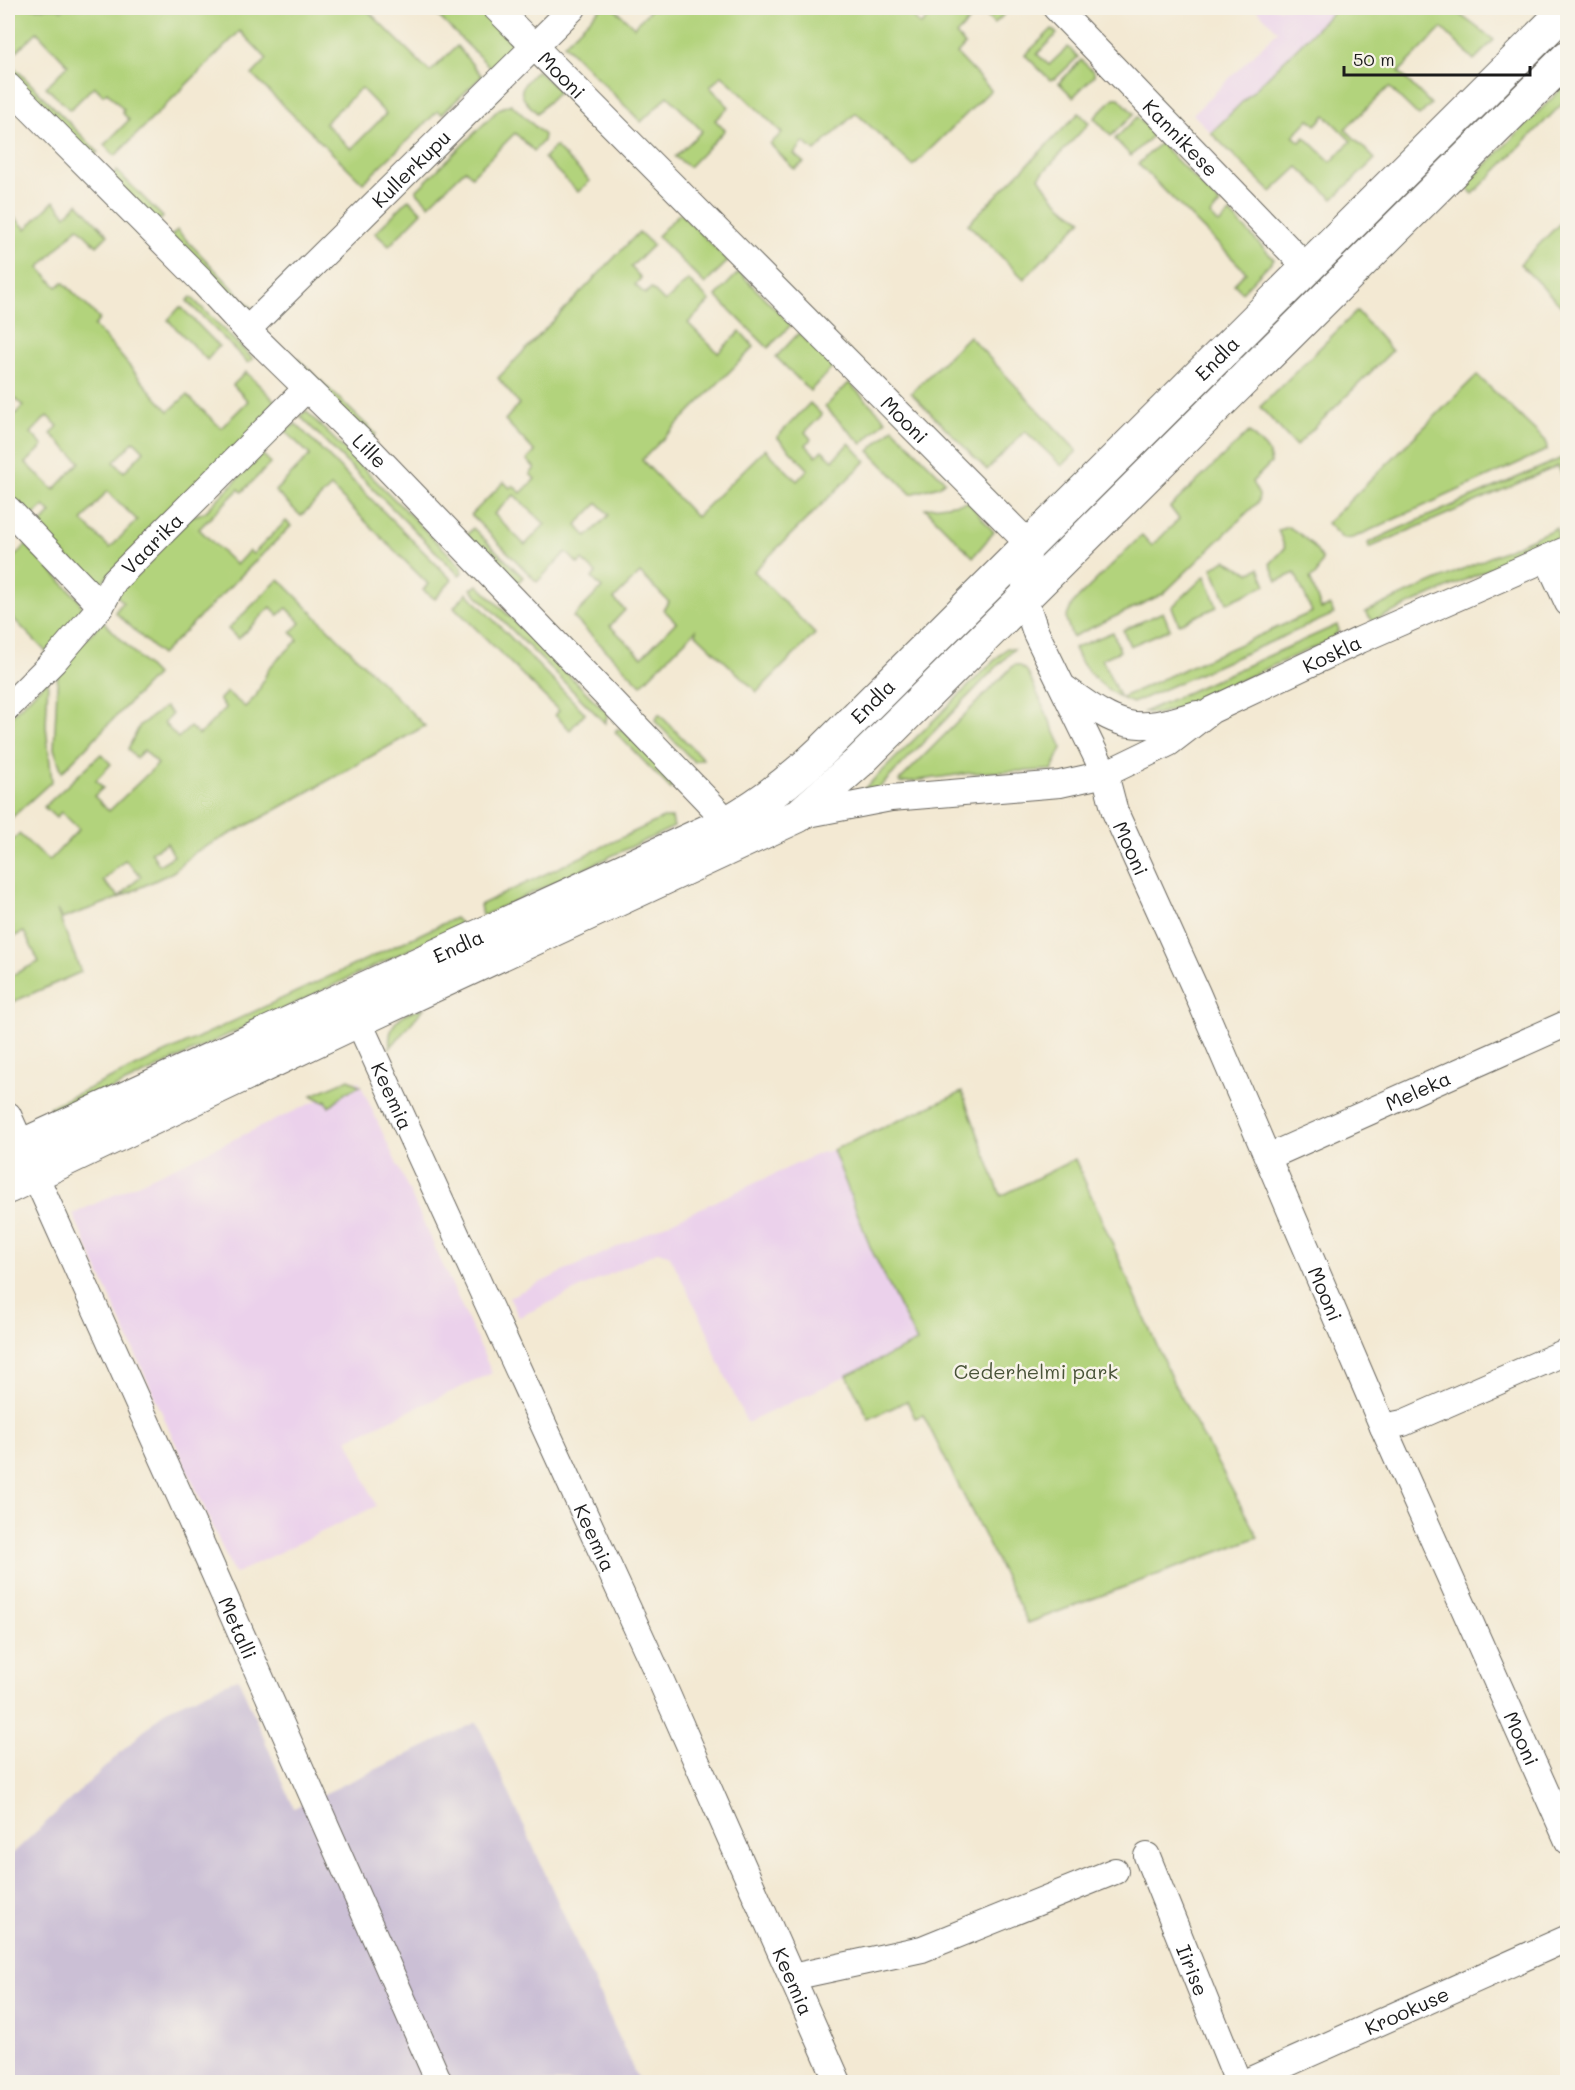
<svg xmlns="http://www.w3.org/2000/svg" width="1575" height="2090" viewBox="0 0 1575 2090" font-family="Mali,sans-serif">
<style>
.built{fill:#ebd1eb}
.industrial{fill:#cbbfd5}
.green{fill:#b2d37b;stroke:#67784c;stroke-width:1.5;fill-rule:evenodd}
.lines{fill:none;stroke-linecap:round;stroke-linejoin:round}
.minor-casing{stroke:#67645c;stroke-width:28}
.major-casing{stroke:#67645c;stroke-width:35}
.minor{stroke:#fff;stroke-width:26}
.major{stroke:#fff;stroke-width:33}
.labels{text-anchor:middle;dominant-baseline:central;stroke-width:5;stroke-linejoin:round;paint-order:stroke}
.street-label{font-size:20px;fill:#1c1c1c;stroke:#f7f3e8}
.park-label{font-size:20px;fill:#495338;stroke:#f7f3e8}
</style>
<rect width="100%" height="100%" fill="#f7f3e8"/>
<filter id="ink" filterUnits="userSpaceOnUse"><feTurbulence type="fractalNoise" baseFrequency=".0167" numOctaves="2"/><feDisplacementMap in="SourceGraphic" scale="12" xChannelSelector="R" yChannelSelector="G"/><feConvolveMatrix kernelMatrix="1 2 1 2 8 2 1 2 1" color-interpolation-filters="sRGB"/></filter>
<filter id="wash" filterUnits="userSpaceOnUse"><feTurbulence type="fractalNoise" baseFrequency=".008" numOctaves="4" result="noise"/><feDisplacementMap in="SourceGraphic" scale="24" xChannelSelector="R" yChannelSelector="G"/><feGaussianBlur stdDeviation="1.35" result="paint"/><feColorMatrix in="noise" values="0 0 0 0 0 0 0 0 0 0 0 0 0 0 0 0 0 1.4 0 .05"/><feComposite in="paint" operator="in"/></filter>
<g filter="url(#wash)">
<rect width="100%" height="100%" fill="#f3e9d3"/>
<!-- built -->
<g class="built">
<path d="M1255,8h81l-125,125 -18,-19 85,-83z"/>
<path d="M359,1081l133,292 -144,66 28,67 -142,68 -161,-360z"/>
<path d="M833,1150l84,193 -170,80 -35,-76 -3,-13 -39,-78 -11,-5 -140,66 -10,-20 311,-144z"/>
</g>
<!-- industrial -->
<path class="industrial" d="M238,1678l56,130 183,-86 162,360h-631v-224l158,-148z"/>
<!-- green -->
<g class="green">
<path d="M14,8h45l2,2 3,-2h301l65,64 27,-26 25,30 -40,38 -4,-3 -75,72 -111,-108 15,-16 -27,-28 -125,125 -11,-11 25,-25 -7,-8 2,-2 -17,-18 -4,3 -9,-9 -24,24 -24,-23 22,-22 -31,-33 -23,22 -6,-6v-33zM361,88l25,26 -35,35 -26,-26z"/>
<path d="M430,8h46l38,37 -24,22z"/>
<path d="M601,8h13l20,19 18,-19h251l18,17 17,-17h38l3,3 -23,24 9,10 -8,9 34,36 -78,76 -57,-53 -41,38 -11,-9 -10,12 10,9 -10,6 -24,-25 12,-11 -60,-58 -12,12 19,20 -14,13 10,10 -36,37 -14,-10 27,-26 -34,-35 -27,26 -77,-78z"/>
<path d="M987,8h24l-17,16 -11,-12z"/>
<path d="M1337,8h114l43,32 -20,20 -32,-32 -43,44 32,32 -12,12 -30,-29 -44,42 30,30 -42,40 -35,-32 -27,25 -60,-59zM1325,115l26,26 -20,21 -26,-25 -5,5 -7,-6 16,-17 7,6z"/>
<path d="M1052,29l5,5 -20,20 12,11 19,-18 10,10 -22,21 -6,2 -25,-25z"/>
<path d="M1081,60l13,12v4l-21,21 -14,-14z"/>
<path d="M8,61l90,91 -6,6 -84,-85z"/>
<path d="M537,70l22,21 -22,22c-21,-20 -20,-22 0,-43z"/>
<path d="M1567,83v16l-94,95 -8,-8z"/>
<path d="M1114,98h5l15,16 -23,22 -17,-18z"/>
<path d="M511,104l33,31 -1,6 -9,10 -19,-18 -43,43 -7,-6 -36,35 -13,-14 83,-82z"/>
<path d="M1079,113l10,10 -50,54c11,19 24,31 43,43l-58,59 -56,-55z"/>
<path d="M1137,117l17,17 -23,22 -16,-17z"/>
<path d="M1160,143l60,61 -10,11 9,9 11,-11 44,46 -32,33 -8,-8 12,-12 -108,-108z"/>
<path d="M555,146l35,35 -12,11 -34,-34z"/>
<path d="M117,171l46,46 -6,7 -47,-47z"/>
<path d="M409,199l13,13 -33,34 -14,-13z"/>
<path d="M54,201l12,14 12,-12 30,32 -11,11 -19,-19 -39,41 18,19 6,-5 37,37 -6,7c27,27 48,58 75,85l18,-16 34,33 27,-27 -15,-16 13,-13 32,32 -181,183 -60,-59 14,-15 -7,-7 -16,14 -20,-22v-16l7,-7 -7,-7v-46l15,-16 -15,-15v-180l18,18zM47,416l11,10 -7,8 29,28 -26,28 -28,-27 17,-17 -12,-13zM134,441l10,10 -20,21 -10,-10zM107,491l30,29 -27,28 -28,-27z"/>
<path d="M680,213l48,48 -23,23 -48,-48z"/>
<path d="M1567,216v-1v97l-47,-48z"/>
<path d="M177,230l75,78 -9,2 -72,-74z"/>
<path d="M639,232l14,13 -22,22 10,11 -6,7 10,9 6,-6 14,14 23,-22 22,21 -22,22 30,30 22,-22 14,16 -112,113 54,57 69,-68 32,32 11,-12 -31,-32 33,-34 12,12 -17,17 6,7 -5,6 10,11 6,-6 11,10 16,-17 17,18 -112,110 61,63 -58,58 -61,-58v-4l-55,55 -68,-68 29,-29 -10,-10 4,-5 -14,-13 -4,4 -12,-12 -29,30 -66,-67 33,-33 6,6 3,-3 8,8 14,-14 -5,-5 5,-6 -8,-8 8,-8 -30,-32 14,-16 -21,-26zM514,495l31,29 -20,21 -31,-31zM598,503l11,12 -22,22 -11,-12zM640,573l29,29 -6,7 13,13 -34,35 -32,-31 15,-16 -11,-11z"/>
<path d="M739,272l52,53 -23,23 -52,-52z"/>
<path d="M191,297l62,62 -5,4 -61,-62z"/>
<path d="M179,308h3l37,38 -12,14 -39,-40z"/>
<path d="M1357,311l35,40 -96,95 -36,-39z"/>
<path d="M799,333l34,34 -23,24 -34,-34z"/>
<path d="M969,336l108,115 -15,15 -37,-35 -38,39 -76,-77z"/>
<path d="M298,359l78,75 -4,5 -78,-75z"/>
<path d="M1477,375l69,66 1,9 -194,88 -10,1 -16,-16z"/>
<path d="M849,383l37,37 -24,24 -37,-37z"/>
<path d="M306,411l155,155 1,7 -3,2 -159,-159z"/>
<path d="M296,424l156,156 -17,19 -12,-9 5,-6 -97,-97 -30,29 -26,-25 35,-36 -25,-24z"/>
<path d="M893,428l52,53 -6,5 -28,8 -42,-43z"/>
<path d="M1249,432l19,19 3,12 -19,19 7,13 -1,7 -95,92 -91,43 -6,-18 6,-15 70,-69 10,11 27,-27 -9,-12z"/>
<path d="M262,454l9,9 -29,29 -3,-3 -40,40 37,36 13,-14 4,3 33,-33 5,5 -130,129 -46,-43 8,-10 -9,-9 76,-76 15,-5z"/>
<path d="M1567,456v30l-9,-20 -189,82 -1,-5 21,-10z"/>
<path d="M968,502l26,30 -21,25 -48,-49z"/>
<path d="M1288,527c15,8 27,18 34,33l-6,15 -6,3 11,31 9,-3 4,8 -201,89c-23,-8 -50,-31 -59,-55l39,-16 7,19 -18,8 18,39 192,-86 -17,-39 -18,8 -7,-17 15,-16 -7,-18z"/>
<path d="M473,528l50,49 -7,7 -49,-49z"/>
<path d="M1556,528l3,10 -186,83 -8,-9z"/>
<path d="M26,545l53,55 3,8 -6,12 -30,32 -38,-39v-50z"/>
<path d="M1225,560l24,13 10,-5 7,17 -39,18 -15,-35z"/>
<path d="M1205,576l12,31 -38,17 -7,-17z"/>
<path d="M279,579l146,147 -160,90 -70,36 -22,20 -57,27 -54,20 -5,-9 24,62 -73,32v-27l31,-15 -15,-30 -16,7v-94l11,-11 30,27 30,-32 -18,-17 -5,6 -12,-11 57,-53 10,10 -15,16 7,8 -9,8 15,15 49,-47 -14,-14 -8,8 -8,-9 12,-24 25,-18 7,7 -8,9 14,15 12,-11 9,8 27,-27 -7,-8 8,-8 18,15 11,-11 13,-28 29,-28 -7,-8 10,-9 -14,-15 -9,7 -7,-8 -33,32 -10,-10zM167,843l7,13 -15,9 -8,-13zM125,860l16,16 -22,21 -16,-16z"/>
<path d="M478,585l130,129 -3,9 -134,-134z"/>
<path d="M467,593l118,120 -15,17 -15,-15 4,-4 -105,-104z"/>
<path d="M1163,612l7,17 -40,17 -7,-16z"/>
<path d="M103,621l53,54 -94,97 -8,-23 4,-81z"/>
<path d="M1337,625l2,5 -8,10 -159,70 -15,4 -13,-2z"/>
<path d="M1007,648l7,1 -134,138 -23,9z"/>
<path d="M1014,665h5l8,6 35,77 -10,22 -82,3 -70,10 -1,-2z"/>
<path d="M48,679l-2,47 6,55 -44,40v-102z"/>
<path d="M659,714l44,45 -9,3 -39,-41z"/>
<path d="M617,729l6,1 48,49 2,7 -2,3 -56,-57z"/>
<path d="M663,818h9l2,9 -192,89 -2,-11z"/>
<path d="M455,918l7,7 -405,190 -8,-8z"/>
<path d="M424,1008l-34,40c-3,-24 11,-36 34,-40z"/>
<path d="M349,1079l11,7 -15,7 -16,14 -3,-7 -2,2 -12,-7z"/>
<path d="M962,1092l39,104 74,-37 98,223 85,155 -230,86 -105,-208 -8,3 -8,-17 -38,18 -22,-44 70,-33 -46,-93 -38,-99z"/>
</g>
</g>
<g filter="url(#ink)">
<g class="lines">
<defs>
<g id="minor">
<path id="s1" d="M496,8l533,536 -5,53 12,36 69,141 10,38 82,181 186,434 185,414"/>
<path id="s2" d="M1056,8l251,260"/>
<path id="s3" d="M8,86l192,193 47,51 123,120 358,372"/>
<path id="s4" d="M247,330l326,-322"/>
<path d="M8,509l93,97"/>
<path d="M1547,558l21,45"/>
<path d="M1066,689c54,39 66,45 131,25"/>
<path id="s5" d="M8,707l46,-46 47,-55 13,-25 192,-192"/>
<path id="s6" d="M798,816l93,-18 169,-14 45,-10 64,-31 43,-33 148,-70 208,-91"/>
<path id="s7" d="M350,1003l312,680 176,399"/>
<path id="s8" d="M8,1115l189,419 242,548"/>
<path id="s9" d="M1268,1157l300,-134"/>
<path d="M1383,1427l20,-4 165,-72"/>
<path id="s10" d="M1147,1856l91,226"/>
<path d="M792,1977l130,-28 193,-78"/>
<path id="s11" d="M1246,2082l322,-144"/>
</g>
<g id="major">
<path id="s12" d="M8,1152l720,-330c37,-21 67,-45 97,-74l743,-740"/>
<path d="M8,1187l349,-166 441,-205 60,-53 710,-706"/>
</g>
</defs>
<!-- minor casing -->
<use href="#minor" class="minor-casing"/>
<!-- major casing -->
<use href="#major" class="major-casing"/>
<!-- minor -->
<use href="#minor" class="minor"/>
<!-- major -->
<use href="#major" class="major"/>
</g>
</g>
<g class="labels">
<!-- street labels -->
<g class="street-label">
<text stroke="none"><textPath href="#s1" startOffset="94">Mooni</textPath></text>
<text stroke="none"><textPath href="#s2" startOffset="180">Kannikese</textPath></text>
<text stroke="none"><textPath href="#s4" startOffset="230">Kullerkupu</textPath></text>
<text stroke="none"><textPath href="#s12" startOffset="1467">Endla</textPath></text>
<text stroke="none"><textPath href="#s1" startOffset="580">Mooni</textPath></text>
<text stroke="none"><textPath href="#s3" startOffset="514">Lille</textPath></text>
<text stroke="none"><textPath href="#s5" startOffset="219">Vaarika</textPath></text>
<text stroke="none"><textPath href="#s6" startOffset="568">Koskla</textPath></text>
<text stroke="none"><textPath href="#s12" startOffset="981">Endla</textPath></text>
<text stroke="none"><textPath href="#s1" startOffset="1083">Mooni</textPath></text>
<text stroke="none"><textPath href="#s12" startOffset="495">Endla</textPath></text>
<text stroke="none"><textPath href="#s9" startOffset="164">Meleka</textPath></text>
<text stroke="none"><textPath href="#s7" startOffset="102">Keemia</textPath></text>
<text stroke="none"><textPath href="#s1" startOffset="1569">Mooni</textPath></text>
<text stroke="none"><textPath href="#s7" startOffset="588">Keemia</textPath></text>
<text stroke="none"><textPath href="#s8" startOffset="562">Metalli</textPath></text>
<text stroke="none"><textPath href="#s1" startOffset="2055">Mooni</textPath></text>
<text stroke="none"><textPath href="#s10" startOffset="123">Iirise</textPath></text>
<text stroke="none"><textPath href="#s7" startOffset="1074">Keemia</textPath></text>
<text stroke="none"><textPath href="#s11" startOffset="176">Krookuse</textPath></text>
</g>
<!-- park labels -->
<g class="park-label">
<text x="1036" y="1371">Cederhelmi park</text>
</g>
</g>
<!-- margin -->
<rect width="1575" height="2090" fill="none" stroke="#f7f3e8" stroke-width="30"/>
<!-- scale -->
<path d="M1344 66v9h186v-9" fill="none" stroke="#1c1c1c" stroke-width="3"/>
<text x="1353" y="66" font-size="18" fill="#1c1c1c" stroke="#f7f3e8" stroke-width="4.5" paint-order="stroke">50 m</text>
</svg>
